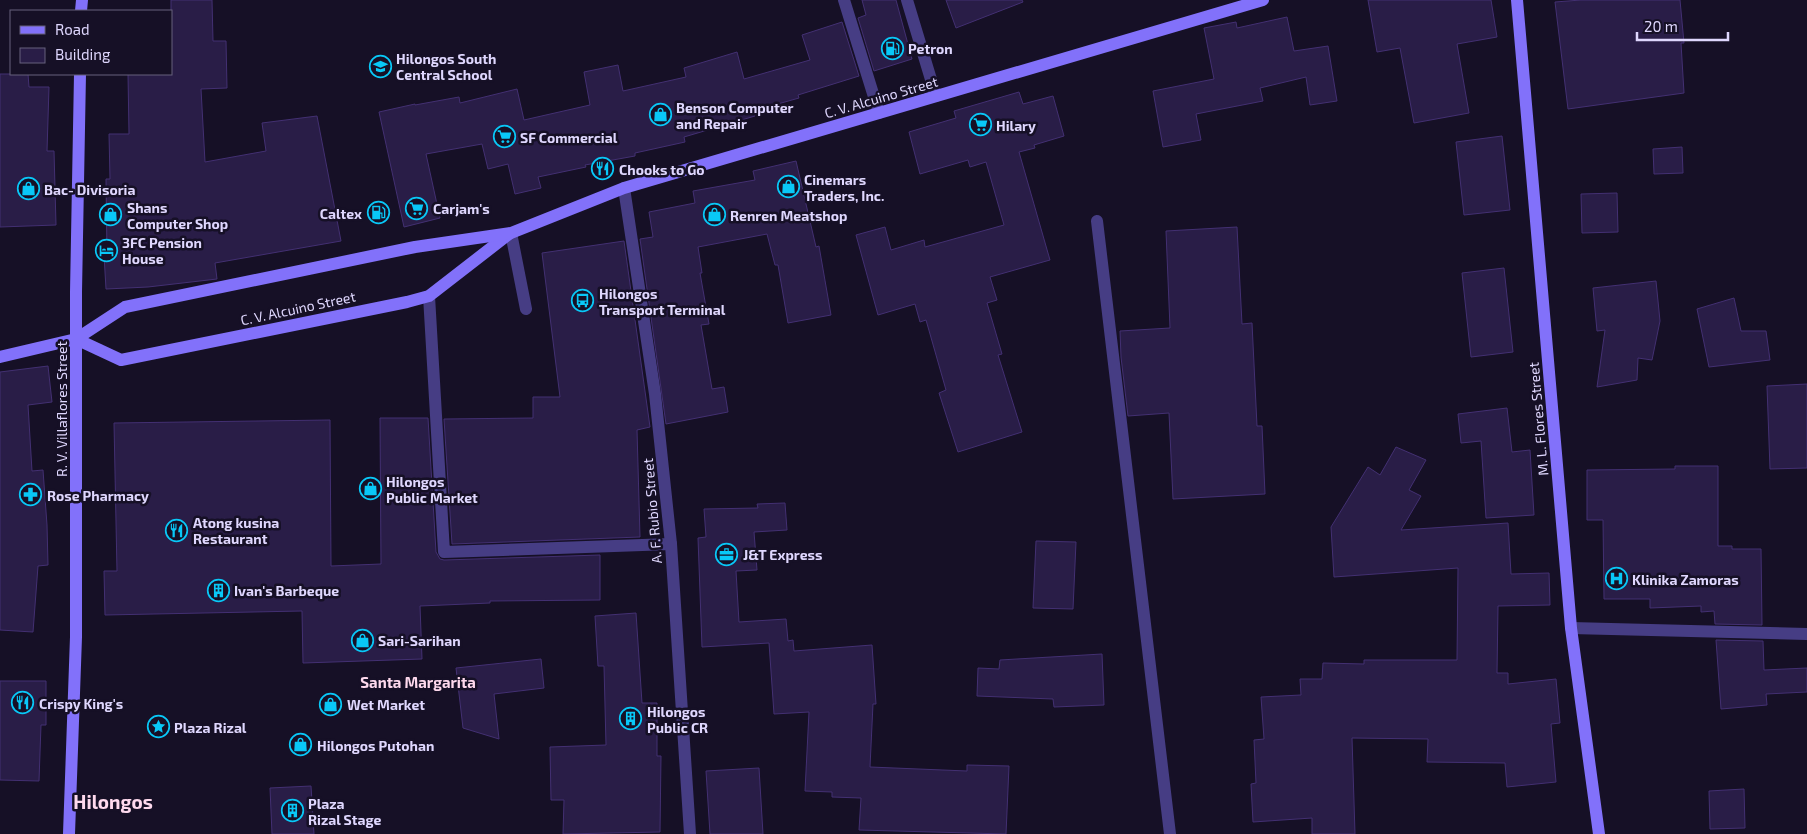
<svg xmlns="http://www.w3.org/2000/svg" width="1807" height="834" viewBox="0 0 1807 834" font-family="'Exo 2',sans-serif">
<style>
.building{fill:#291d47;stroke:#433072}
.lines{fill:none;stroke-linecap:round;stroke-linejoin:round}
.lane{stroke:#463d84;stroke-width:12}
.street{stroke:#463d84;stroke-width:12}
.secondary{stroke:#8271fa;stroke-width:12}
.labels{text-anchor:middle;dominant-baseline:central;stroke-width:5;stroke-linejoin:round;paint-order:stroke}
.poi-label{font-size:14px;font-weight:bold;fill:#dfd7fe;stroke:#161026;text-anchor:start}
.street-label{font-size:14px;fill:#dfd7fe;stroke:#161026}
.neighbourhood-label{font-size:15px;font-weight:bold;fill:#fed9ed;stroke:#161026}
.district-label{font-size:19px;font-weight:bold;fill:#fed9ed;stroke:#161026}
</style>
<rect width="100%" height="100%" fill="#161026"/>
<!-- building -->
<g class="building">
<path d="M171,0h41l1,41h13l1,47 -26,1 4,73 61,-11 -4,-28 55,-7 24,125 -126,22 2,16 -69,8 -42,2 -2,-34h3l-1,-76h4l-1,-45h20l-1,-60h43z"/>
<path d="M862,0h34l16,59 -38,12 -16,-53 8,-3z"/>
<path d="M946,0h76l1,2 -67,26z"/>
<path d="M1368,0h123l6,37 -40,7 12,69 -55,10 -14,-75 -23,4z"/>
<path d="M1581,0h99l4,43h-3l3,50 -116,16 -13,-107z"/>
<path d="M1287,17l7,34 34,-5 9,55 -27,4 -4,-28 -46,11 3,13 -67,13 5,26 -38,7 -10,-56 61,-12 -10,-51 32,-6 1,6z"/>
<path d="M842,22l17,54 -61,19 1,3 -46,13 2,5 -71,21 1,5 -50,11v3l-50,9 1,2 -48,10 3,11 -26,6 -7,-30 -20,5 -6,-25 -56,10 14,64 -36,9 -25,-115 36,-8v1l44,-8 1,6 57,-14 7,31 66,-15 -6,-33 34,-7 5,26 63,-14 -2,-9 53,-16 7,27 66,-19 -8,-25z"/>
<path d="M0,74h28l1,13h20l-2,64h7l2,74 -56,2z"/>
<path d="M1019,92l4,12 30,-8 11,40 -30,9 1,3 -16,4 31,108 -60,17 7,23 -10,3 15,51 -4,1 24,77 -64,20 -19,-59 7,-3 -20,-70 -6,2 -5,-18 -37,11 -22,-80 29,-8 6,23 33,-10 1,7 79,-22 -18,-63 -16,5 -2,-7 -48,14 -11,-42 47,-14 -2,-7z"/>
<path d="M1502,136l8,74 -46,5 -8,-73z"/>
<path d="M1682,147l1,26 -29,1 -1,-25z"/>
<path d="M796,161l20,86 3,-1 12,69 -43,8 -10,-58h-3l-8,-31 -69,13 4,26h-2l9,51 -8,1 11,64 12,-2 4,25 -62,12 -26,-185 13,-2 -4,-25 46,-9 -2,-12 62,-11 -2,-9z"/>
<path d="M1617,193l1,39 -36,1 -1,-39z"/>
<path d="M1237,227l5,97 10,-1 5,103h5l3,68 -92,5 -4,-86 -41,3 -7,-59 -1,-26 50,-3 -4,-97z"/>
<path d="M624,241l26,186 -13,3 3,107 -188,7 -8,-125 89,-1v-21h27l-18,-144z"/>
<path d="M1504,268l9,84 -42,5 -9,-84z"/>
<path d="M1656,281l4,40 -8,39 -14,-2 -1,22 -40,7 8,-57 -8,1 -4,-43z"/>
<path d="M1734,298l7,33h25l4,29 -61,7 -12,-58z"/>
<path d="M48,366l4,36 -24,3 4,66 11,-1 4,55 1,40 -10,1 -5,66 -33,-2v-258z"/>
<path d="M1807,384v84l-37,1 -3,-83z"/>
<path d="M1507,408l5,44 18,-2 4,65 -48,3 -5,-77 -20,2 -3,-29z"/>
<path d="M380,418h48l8,134 4,7 4,1 156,-5v45l-110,1v2l-70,3 2,53 -119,4 -1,-52 -197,4 -1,-44h13l-3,-148 216,-3 1,146 50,-2z"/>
<path d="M1396,447l30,13 -17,30 12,6 -20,34 107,-7 3,51 38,-1 1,32 -52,1 -1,67h11v11l48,-5 4,44 -9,1 5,58 -49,5 -2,-24 -78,-1 1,-23 -76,-1 3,96h-43v-16l-59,4 -2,-38 5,-1 -2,-43 10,-1 -3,-42 40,-2 -1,-16h22l1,-16 41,1v-4h93l1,-92 -124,9 -3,-50 37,-60 12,8z"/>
<path d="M1675,466h43v80h14v3h29l1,76 -47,-1 -1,-13 -13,1v-6l-51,2v-9h-46l-1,-79h-16v-50l88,-1z"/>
<path d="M785,503l2,27 -33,2 3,38 -21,1 3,51 47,-3 2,22 5,-1 1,11 78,-6 4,59h-3l-3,63 97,4v-6l42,1 -3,68 -147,-4 2,-32 -29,-1v-5l-27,-1 4,-79 -35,2 -5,-71 -67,4 -4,-109 8,-1 -2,-28 54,-1 -1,-4z"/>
<path d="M1036,541l40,1 -3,67 -40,-1z"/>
<path d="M636,613l6,90h15v53h4l-1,76 -97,2 1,-34h-13l-1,-53 56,-2 -2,-79h-6l-3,-50z"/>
<path d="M1716,640l47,1 1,29 43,-2v24l-41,2 1,11 -46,4z"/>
<path d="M1102,654l2,51 -50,2 -1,-8 -76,-3 1,-28 21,1 1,-9z"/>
<path d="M541,659l3,29 -50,6 5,45 -36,-11 -7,-60z"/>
<path d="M0,681h46v44h-5l-2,56 -39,-1z"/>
<path d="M759,768l4,66h-53l-4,-63z"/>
<path d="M311,786l3,48h-42l-2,-46z"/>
<path d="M1744,789l1,39 -35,1 -1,-38z"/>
</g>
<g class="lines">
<!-- lane -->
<g class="lane">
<path d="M844,0l35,113"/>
<path d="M907,0l29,96"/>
<path d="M511,233l15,76"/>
<path d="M429,296l15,256 227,-8"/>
</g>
<!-- street -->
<g class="street">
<path d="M624,188l31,206 16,150 19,290"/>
<path d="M1097,221l73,613"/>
<path d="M1571,628l236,6"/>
</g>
<!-- secondary -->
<g class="secondary">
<path d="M1517,0l54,628 28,206"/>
<path d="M81,11l1,-11"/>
<path d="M76,339l45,21 286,-58 22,-6 80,-62"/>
<path d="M0,357l76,-18 49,-32 290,-60 96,-14 113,-45 639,-188"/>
<path d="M69,834l7,-197v-345l4,-218"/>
</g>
</g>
<!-- icons -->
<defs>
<symbol id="fuel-ring" viewBox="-11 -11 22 22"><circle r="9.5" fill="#161026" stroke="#09c8f7" stroke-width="1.5"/><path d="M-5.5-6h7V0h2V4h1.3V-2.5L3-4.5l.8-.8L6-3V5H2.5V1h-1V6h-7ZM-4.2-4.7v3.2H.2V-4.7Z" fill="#09c8f7"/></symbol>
<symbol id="school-ring" viewBox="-11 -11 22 22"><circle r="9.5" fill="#161026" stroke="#09c8f7" stroke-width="1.5"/><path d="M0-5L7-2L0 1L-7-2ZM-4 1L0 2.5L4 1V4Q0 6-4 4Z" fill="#09c8f7"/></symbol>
<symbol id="shop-ring" viewBox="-11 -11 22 22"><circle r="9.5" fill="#161026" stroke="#09c8f7" stroke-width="1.5"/><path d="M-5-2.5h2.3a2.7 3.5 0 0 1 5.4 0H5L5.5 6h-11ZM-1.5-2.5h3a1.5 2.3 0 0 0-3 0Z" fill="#09c8f7"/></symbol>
<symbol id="supermarket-ring" viewBox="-11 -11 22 22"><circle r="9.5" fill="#161026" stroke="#09c8f7" stroke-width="1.5"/><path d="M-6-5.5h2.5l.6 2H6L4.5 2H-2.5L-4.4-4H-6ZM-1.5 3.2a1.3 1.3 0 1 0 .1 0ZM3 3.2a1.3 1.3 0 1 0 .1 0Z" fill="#09c8f7"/></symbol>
<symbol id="restaurant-ring" viewBox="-11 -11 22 22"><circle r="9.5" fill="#161026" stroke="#09c8f7" stroke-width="1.5"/><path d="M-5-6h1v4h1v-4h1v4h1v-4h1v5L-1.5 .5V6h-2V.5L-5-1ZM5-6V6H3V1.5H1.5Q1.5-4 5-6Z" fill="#09c8f7"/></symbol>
<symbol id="hotel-ring" viewBox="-11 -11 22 22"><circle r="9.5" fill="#161026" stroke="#09c8f7" stroke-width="1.5"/><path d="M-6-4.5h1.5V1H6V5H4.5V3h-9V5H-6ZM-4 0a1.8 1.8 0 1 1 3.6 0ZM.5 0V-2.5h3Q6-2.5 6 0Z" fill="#09c8f7"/></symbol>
<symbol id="bus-ring" viewBox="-11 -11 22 22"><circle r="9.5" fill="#161026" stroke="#09c8f7" stroke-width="1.5"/><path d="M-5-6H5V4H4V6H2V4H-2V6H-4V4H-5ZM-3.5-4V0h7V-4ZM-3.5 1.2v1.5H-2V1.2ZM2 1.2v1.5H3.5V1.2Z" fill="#09c8f7"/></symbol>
<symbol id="pharmacy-ring" viewBox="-11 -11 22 22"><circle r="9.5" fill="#161026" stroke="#09c8f7" stroke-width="1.5"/><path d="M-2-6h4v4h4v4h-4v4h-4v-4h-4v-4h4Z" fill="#09c8f7"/></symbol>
<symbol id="office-ring" viewBox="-11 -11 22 22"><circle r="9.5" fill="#161026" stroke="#09c8f7" stroke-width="1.5"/><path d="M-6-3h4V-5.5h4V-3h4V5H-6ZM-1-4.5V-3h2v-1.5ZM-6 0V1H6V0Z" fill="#09c8f7"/></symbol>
<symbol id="hospital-ring" viewBox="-11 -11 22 22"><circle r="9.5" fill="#161026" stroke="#09c8f7" stroke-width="1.5"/><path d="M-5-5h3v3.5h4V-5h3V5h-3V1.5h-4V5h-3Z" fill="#09c8f7"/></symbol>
<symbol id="building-ring" viewBox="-11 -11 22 22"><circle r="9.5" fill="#161026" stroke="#09c8f7" stroke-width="1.5"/><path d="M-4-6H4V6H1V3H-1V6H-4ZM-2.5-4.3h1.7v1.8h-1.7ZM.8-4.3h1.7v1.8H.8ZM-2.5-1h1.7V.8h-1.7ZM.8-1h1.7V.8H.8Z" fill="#09c8f7"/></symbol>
<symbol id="sight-ring" viewBox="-11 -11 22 22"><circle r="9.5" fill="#161026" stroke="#09c8f7" stroke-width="1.5"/><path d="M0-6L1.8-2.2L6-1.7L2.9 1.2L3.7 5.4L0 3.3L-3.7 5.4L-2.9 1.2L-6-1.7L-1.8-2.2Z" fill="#09c8f7"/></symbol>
</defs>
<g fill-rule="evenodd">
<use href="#fuel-ring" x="880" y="36" width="25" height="25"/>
<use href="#school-ring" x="368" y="54" width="25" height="25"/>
<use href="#shop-ring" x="648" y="102" width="25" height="25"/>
<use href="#supermarket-ring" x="968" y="112" width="25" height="25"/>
<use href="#supermarket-ring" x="492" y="124" width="25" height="25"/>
<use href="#restaurant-ring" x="590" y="156" width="25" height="25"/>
<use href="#shop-ring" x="776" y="174" width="25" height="25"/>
<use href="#shop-ring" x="16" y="176" width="25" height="25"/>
<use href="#supermarket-ring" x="404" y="196" width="25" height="25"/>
<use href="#fuel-ring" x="366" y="200" width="25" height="25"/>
<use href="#shop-ring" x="98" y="202" width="25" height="25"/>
<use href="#shop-ring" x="702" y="202" width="25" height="25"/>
<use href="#hotel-ring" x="94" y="238" width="25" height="25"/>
<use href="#bus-ring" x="570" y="288" width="25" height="25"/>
<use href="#shop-ring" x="358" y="476" width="25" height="25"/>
<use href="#pharmacy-ring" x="18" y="482" width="25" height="25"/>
<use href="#restaurant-ring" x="164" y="518" width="25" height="25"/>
<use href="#office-ring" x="714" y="542" width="25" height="25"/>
<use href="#hospital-ring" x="1604" y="566" width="25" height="25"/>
<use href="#building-ring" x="206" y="578" width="25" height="25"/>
<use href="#shop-ring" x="350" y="628" width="25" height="25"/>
<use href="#restaurant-ring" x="10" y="690" width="25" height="25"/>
<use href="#shop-ring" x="318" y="692" width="25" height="25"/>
<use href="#building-ring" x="618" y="706" width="25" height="25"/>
<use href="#sight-ring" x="146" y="714" width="25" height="25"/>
<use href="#shop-ring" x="288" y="732" width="25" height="25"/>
<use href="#building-ring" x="280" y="798" width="25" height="25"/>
</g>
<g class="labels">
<!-- poi labels -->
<g class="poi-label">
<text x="908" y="48">Petron</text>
<text x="396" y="58">Hilongos South<tspan x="396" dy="16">Central School</tspan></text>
<text x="676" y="107">Benson Computer<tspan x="676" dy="16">and Repair</tspan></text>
<text x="996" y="125">Hilary</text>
<text x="520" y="137">SF Commercial</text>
<text x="619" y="169">Chooks to Go</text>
<text x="804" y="179">Cinemars<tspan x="804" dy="16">Traders, Inc.</tspan></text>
<text x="44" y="189">Bac- Divisoria</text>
<text x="127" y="207">Shans<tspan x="127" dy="16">Computer Shop</tspan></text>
<text x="433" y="208">Carjam's</text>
<text x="362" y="213" text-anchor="end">Caltex</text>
<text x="730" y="215">Renren Meatshop</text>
<text x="122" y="242">3FC Pension<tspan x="122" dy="16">House</tspan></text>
<text x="599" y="293">Hilongos<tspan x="599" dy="16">Transport Terminal</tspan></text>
<text x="386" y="481">Hilongos<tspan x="386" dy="16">Public Market</tspan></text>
<text x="47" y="495">Rose Pharmacy</text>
<text x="193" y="522">Atong kusina<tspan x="193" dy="16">Restaurant</tspan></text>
<text x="743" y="554">J&amp;T Express</text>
<text x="1632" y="579">Klinika Zamoras</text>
<text x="234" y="590">Ivan's Barbeque</text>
<text x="378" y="640">Sari-Sarihan</text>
<text x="39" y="703">Crispy King's</text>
<text x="347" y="704">Wet Market</text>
<text x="647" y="711">Hilongos<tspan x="647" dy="16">Public CR</tspan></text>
<text x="174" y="727">Plaza Rizal</text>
<text x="317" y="745">Hilongos Putohan</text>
<text x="308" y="803">Plaza<tspan x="308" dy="16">Rizal Stage</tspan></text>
</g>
<!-- street labels -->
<g class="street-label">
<text transform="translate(881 97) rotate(-16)">C. V. Alcuino Street</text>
<text transform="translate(298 308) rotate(-12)">C. V. Alcuino Street</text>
<text transform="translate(61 409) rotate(-90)">R. V. Villaflores Street</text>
<text transform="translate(1538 419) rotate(-95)">M. L. Flores Street</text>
<text transform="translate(652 511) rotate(-95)">A. F. Rubio Street</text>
</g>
<!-- neighbourhood labels -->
<g class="neighbourhood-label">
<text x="418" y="682">Santa Margarita</text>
</g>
<!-- district labels -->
<g class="district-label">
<text x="113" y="801">Hilongos</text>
</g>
</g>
<!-- legend -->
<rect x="10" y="10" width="162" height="65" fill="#161026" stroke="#66607c"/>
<rect x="20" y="26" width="25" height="8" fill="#8271fa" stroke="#66607c"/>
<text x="55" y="35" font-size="15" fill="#dfd7fe">Road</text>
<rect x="20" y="48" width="25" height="15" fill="#291d47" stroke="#66607c"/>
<text x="55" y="60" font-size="15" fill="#dfd7fe">Building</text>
<!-- scale -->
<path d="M1637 32v8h91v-8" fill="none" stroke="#dfd7fe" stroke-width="2.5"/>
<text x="1644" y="32" font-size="15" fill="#dfd7fe" stroke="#161026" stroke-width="4" paint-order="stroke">20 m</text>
</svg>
